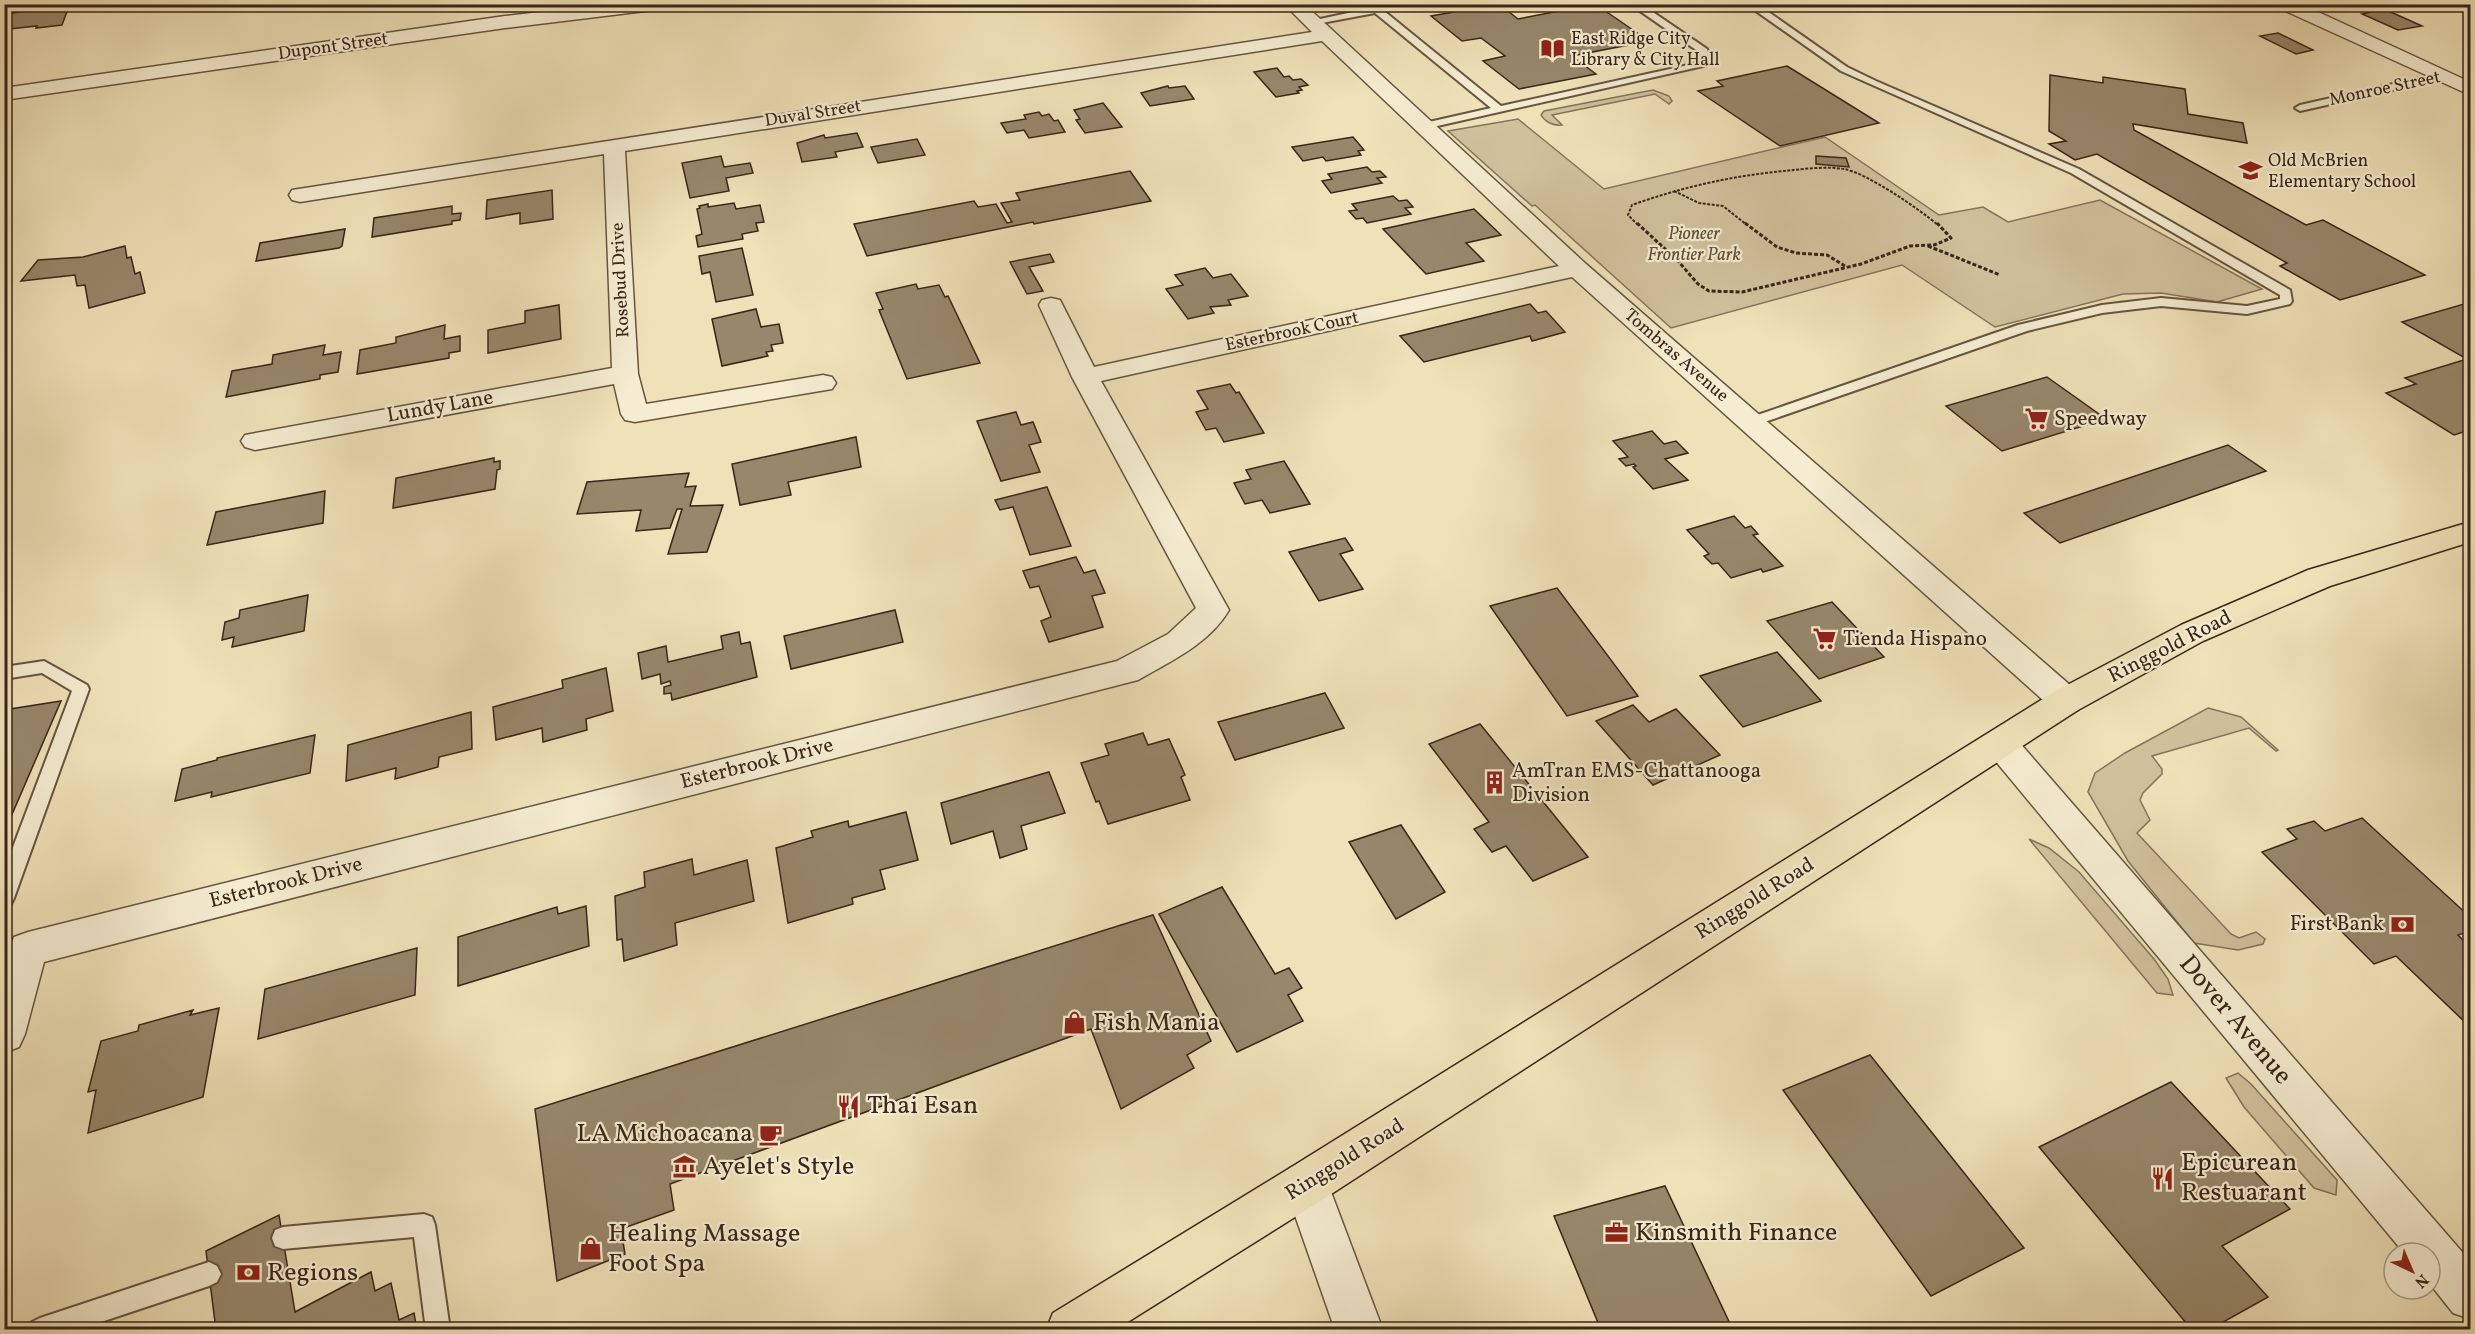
<svg xmlns="http://www.w3.org/2000/svg" width="2475" height="1334" viewBox="0 0 2475 1334" font-family="Vollkorn,serif">
<style>
.green{fill:#d0c19d;stroke:#84745a;stroke-width:1.5}
.building{fill:#97876b;stroke:#372618;stroke-width:1.5}
.lines{fill:none;stroke-linecap:round;stroke-linejoin:round}
.lane-casing{stroke:#655540;stroke-width:4}
.street-casing{stroke:#655540;stroke-width:3}
.primary-casing{stroke:#372618;stroke-width:3}
.path-far1{stroke:#372618;stroke-width:2;stroke-dasharray:3 1.5;stroke-linecap:butt}
.path{stroke:#372618;stroke-width:3;stroke-dasharray:4 2;stroke-linecap:butt}
.lane{fill:#f5ecd1;fill-rule:evenodd}
.street{fill:#f5ecd1;fill-rule:evenodd}
.primary{fill:#efe1b8;fill-rule:evenodd}
.labels{text-anchor:middle;dominant-baseline:central;stroke-width:4.5;stroke-linejoin:round;paint-order:stroke}
.far-poi-label{font-size:18px;fill:#372618;stroke:#f5ecd1;text-anchor:start}
.far-street-label{font-size:18px;fill:#372618;stroke:#f5ecd1}
.far-park-label{font-size:18px;font-style:italic;fill:#5d4d39;stroke:#f5ecd1}
.street-label{font-size:21px;fill:#372618;stroke:#f5ecd1}
.poi-label{font-size:21px;fill:#372618;stroke:#f5ecd1;text-anchor:start}
.near-street-label{font-size:26px;fill:#372618;stroke:#f5ecd1}
.near-poi-label{font-size:26px;fill:#372618;stroke:#f5ecd1;text-anchor:start}
</style>
<rect width="100%" height="100%" fill="#efe1b8"/>
<filter id="stains"><feTurbulence type="fractalNoise" baseFrequency=".00333" numOctaves="4"/><feColorMatrix values="0 0 0 0 .2 0 0 0 0 .09 0 0 0 0 .02 0 0 0 .5 -.17"/></filter>
<radialGradient id="worn" r=".72"><stop offset=".6" stop-color="#630" stop-opacity="0"/><stop offset="1" stop-color="#630" stop-opacity=".3"/></radialGradient>
<!-- green -->
<g class="green">
<path d="M1653,90l16,6 3,5 -3,3 -14,-10 -103,21 10,10c-9,1 -17,-3 -21,-10l3,-4z"/>
<path d="M1518,119l86,70 221,-52 114,78 44,-8 25,15 92,-22 162,89 -45,13 -56,-9 -38,1 -128,33 -93,-62 -231,63 -136,-123 -3,1 -84,-75z"/>
<path d="M2208,708l33,9 37,33 -2,1 -27,-23 -97,28 10,13v5l-19,19 -3,7 10,20 -13,13 94,101 8,4 17,-6 9,7 -2,5 -25,6 -44,-7 -66,-82 -40,-69 7,-19 30,-20z"/>
<path d="M2029,839l20,9 30,24 75,87 14,20 5,16 -16,-2z"/>
<path d="M2238,1073l13,11 86,96 -1,15 -22,-7 -70,-81 -18,-29z"/>
</g>
<!-- building -->
<g class="building">
<path d="M1499,4l19,15 77,-15 54,37 -77,15 24,18 -77,15 -36,-28 22,-5 -24,-18 -19,3 -31,-25z"/>
<path d="M69,6l-7,19 -26,3 1,-2 -28,3 -5,3v-18z"/>
<path d="M2384,9l38,17 -24,4 -36,-16z"/>
<path d="M2278,33l35,17 -17,4 -36,-18z"/>
<path d="M1787,66l92,57 -99,23 -82,-55 25,-5 -6,-5z"/>
<path d="M1277,68l7,9 5,-1 4,4 8,-1 7,6 -9,2 3,3 -5,1 2,2 -23,4 -22,-25z"/>
<path d="M2050,75l53,8v-6l82,12 3,25 55,9 4,20 -114,-19 1,6 172,95 17,-5 102,55 -85,25 -60,-34 7,-3 -190,-109 -22,6 -26,-16 17,-3 -17,-10z"/>
<path d="M1168,86l1,2 16,-2 9,13 -44,7 -9,-13z"/>
<path d="M1103,103l19,24 -37,6 -9,-13 4,-1 -6,-9z"/>
<path d="M1039,112l3,4 7,-2 5,7 4,-1 7,12 -36,6 -5,-8 -17,3 -6,-10 25,-4 -2,-4z"/>
<path d="M857,133l6,14 -28,5 2,5 -35,5 -5,-19 27,-8 1,3z"/>
<path d="M1353,137l11,13 -6,1 3,4 -35,6 -3,-4 -20,4 -11,-14z"/>
<path d="M917,139l8,16 -47,8 -7,-16z"/>
<path d="M721,156l3,11 26,-4 3,10 -27,5 3,13 -39,7 -8,-35z"/>
<path d="M1816,156l30,2 3,9 -33,-3z"/>
<path d="M1367,167l5,5 8,-1 6,6 -9,1 5,5 -51,10 -9,-12 10,-2 -4,-5z"/>
<path d="M1130,171l21,30 -117,23 -1,-2 -166,34 -13,-32 120,-23 4,6 18,-3 11,19 5,-1 -11,-19 19,-3 -4,-7z"/>
<path d="M552,190l1,29 -33,5v-11l-34,6 1,-19z"/>
<path d="M1393,196l6,5 8,-1 6,7 -8,1 6,6 -44,9 -4,-5 -7,1 -7,-8 8,-1 -5,-6z"/>
<path d="M734,203l2,6 24,-4 4,17 -8,1 2,8 -16,3 1,5 -45,8 -2,-11 6,-2 -5,-25 3,-1 -1,-2 9,-2v3z"/>
<path d="M452,206v8l9,-1 -1,7 -8,1v3l-80,13 2,-19z"/>
<path d="M1474,209l27,26 -35,8 18,18 -58,13 -43,-45z"/>
<path d="M345,229l-3,17 -3,2 -83,13 4,-18z"/>
<path d="M125,246l2,12 4,-1 4,17 5,-2 5,21 -56,15 -4,-23 -8,1 -2,-11 -54,6 17,-21 45,-3z"/>
<path d="M742,248l11,47 -37,7 -6,-30 -8,2 -3,-18z"/>
<path d="M1050,254l4,8 -25,5 14,24 -16,3 -17,-32z"/>
<path d="M1205,268l8,10 18,-4 17,22 -20,4 3,5 -21,2 4,6 -26,6 -22,-30 17,-4 -8,-10z"/>
<path d="M916,284l2,5 21,-4 6,12 3,-1 32,67 -73,16 -28,-69 4,-1 -7,-16z"/>
<path d="M1530,304l8,9 8,-2 19,21 -33,9 -2,-5 -106,26 -24,-26z"/>
<path d="M2464,304l6,4v122l-16,5 -68,-42 30,-9 -11,-6 62,-19 -65,-37z"/>
<path d="M559,305l2,34 -73,14v-23l37,-7v-12z"/>
<path d="M756,309l5,18 18,-3 4,19 -12,2 2,6 -7,1 2,4 -46,10 -10,-47z"/>
<path d="M445,325l-1,14 16,-3v15l-11,2v5l-92,16 3,-24 36,-7v-6z"/>
<path d="M325,345l-2,10 18,-3 -3,20 -18,3v4l-94,18 6,-26 40,-7 1,-9z"/>
<path d="M2047,377l59,42 -104,32 -56,-45z"/>
<path d="M1230,384l6,9 3,-1 25,41 -40,9 -8,-14 -10,2 -10,-18 12,-3 -11,-18z"/>
<path d="M1016,412l5,13 12,-3 8,20 -12,3 11,27 -39,9 -24,-60z"/>
<path d="M1652,431l12,13 12,-3 12,12 -23,6 23,21 -35,9 -20,-22 3,-1 -2,-2 -8,2 -7,-7 9,-2 -15,-16z"/>
<path d="M856,437l5,30 -73,15 3,13 -51,10 -8,-41z"/>
<path d="M2228,445l38,26 -206,72 -36,-30z"/>
<path d="M494,458v4l6,-1v8l-3,1 -2,19 -102,19 3,-30z"/>
<path d="M1284,461l26,43 -40,9 -8,-13 -17,4 -11,-21 17,-4 -5,-9z"/>
<path d="M689,473l-4,14 11,-1 -6,20 33,-1 -16,47 -39,2 14,-45h-5l-7,19 -34,3 5,-21 -64,4 10,-32z"/>
<path d="M1047,487l24,59 -41,9 -17,-48 -13,3 -5,-10z"/>
<path d="M325,491l-2,32 -116,22 9,-33z"/>
<path d="M1734,516l11,12 6,-2 7,8 -5,1 30,31 -20,6 -2,-3 -30,9 -13,-15 -6,1 -8,-8 5,-2 -22,-24z"/>
<path d="M1345,538l8,12 -13,4 23,35 -44,12 -30,-49z"/>
<path d="M1076,557l8,16 11,-3 10,23 -13,3 11,31 -54,15 -8,-21 10,-4 -12,-31 -9,2 -7,-17z"/>
<path d="M1557,588l81,108 -71,20 -77,-110z"/>
<path d="M308,595l-4,36 -72,16 2,-10 -12,3 3,-18 14,-4 1,-8z"/>
<path d="M1832,602l52,55 -65,22 -52,-58z"/>
<path d="M895,610l8,32 -112,27 -7,-33z"/>
<path d="M739,632l2,12 9,-2 7,35 -85,23 -1,-7 -7,1v-7l7,-2 -1,-4 -9,3 -1,-10 -18,5 -4,-26 28,-7 2,16 55,-13 -2,-13z"/>
<path d="M1777,652l44,49 -78,26 -43,-51z"/>
<path d="M606,668l7,43 -27,8 1,11 -44,12 -1,-14 -46,12 -3,-33 70,-19 -1,-8z"/>
<path d="M1325,693l19,35 -109,32 -17,-38z"/>
<path d="M61,701l-57,132v-123z"/>
<path d="M1633,705l16,17 27,-13 44,46 -67,30 -57,-64z"/>
<path d="M471,712l1,37 -33,8 -1,10 -43,12 1,-11 -50,13 2,-36z"/>
<path d="M1480,724l108,133 -55,24 -27,-35 -14,6 -18,-23 15,-7 -60,-78z"/>
<path d="M1143,733l5,12 21,-6 16,36 -4,2 9,23 -82,24 -9,-23 -3,1 -15,-39 28,-8 -4,-11z"/>
<path d="M315,735l-5,38 -99,24 1,-5 -37,9 7,-32 35,-9v-2z"/>
<path d="M1049,772l16,41 -44,13 6,23 -27,9 -7,-27 -42,13 -10,-41z"/>
<path d="M906,812l12,48 -38,10 5,19 -33,9 1,6 -65,19 -12,-75 37,-11 -2,-6 37,-10 1,6z"/>
<path d="M2362,818l108,99v14l-12,4 12,12v80l-74,-71 -22,8 -112,-112 35,-13 -10,-10 27,-8 11,10z"/>
<path d="M1401,825l44,67 -49,27 -47,-77z"/>
<path d="M692,859l2,16 53,-15 7,41 -79,22 2,22 -53,16 -2,-22 -5,1 -2,-44 30,-9 -1,-15z"/>
<path d="M1222,887l53,87 14,-6 13,20 -14,7 15,26 -66,31 -78,-138z"/>
<path d="M586,906l3,40 -131,40v-49l99,-30 1,7z"/>
<path d="M1153,915l58,126 -24,14 7,13 -73,41 -30,-80 -421,155 4,26 -53,19 4,25 -68,27 -22,-172z"/>
<path d="M417,948l-2,47 -157,44 7,-50z"/>
<path d="M219,1008l-16,89 -115,36 8,-43 -8,2 13,-51 37,-10 1,-6 54,-15 -3,5z"/>
<path d="M1870,1055l154,193 -93,48 -148,-206z"/>
<path d="M2171,1082l119,127 -68,37 46,51 -59,33h-17l-153,-183z"/>
<path d="M1665,1186l68,144h-132l-47,-114z"/>
<path d="M279,1215l16,97 76,-40 4,19 16,-8 8,37 15,-7 3,17h-201l-10,-79z"/>
</g>
<g class="lines">
<defs>
<g id="lane">
<path d="M1390,4h21l-27,7 117,95 201,-44 -3,-10 -69,-48h11l66,45 5,15 -288,65 -5,-3 1,-2 71,-16 -116,-95 -64,12 -5,-3z"/>
<path d="M1746,4h11l90,63 29,14 203,88 211,121 2,11 -2,3 -43,10 -86,-8 -59,7 -75,18 -271,94h-10l-2,-3 2,-3 272,-94 84,-20 59,-7 86,8 33,-7v-4l-209,-122 -230,-102z"/>
<path d="M2442,73l5,3 -1,2 -146,33 -5,-3 5,-3z"/>
<path d="M44,661l43,24 2,4 -75,209 -3,6 -7,2v-35l68,-180 -30,-18 -38,6v-12z"/>
<path d="M424,1214l8,3 3,8 15,105h-24l-12,-93 -131,12 -8,-3 -3,-8 3,-8 8,-3z"/>
<path d="M209,1262l8,4 4,8 -4,8 -8,4 -132,44h-49l4,-8 8,-4z"/>
</g>
<g id="street">
<path d="M609,4h62l-9,5 -157,19 -501,72v-12l501,-72z"/>
<path d="M1284,4h20l282,260 492,428 5,9 -5,9 -12,4 -12,-4 -482,-433 -471,104 128,229c-20,34 -58,51 -91,70l-1094,282 -19,72 -6,13 -15,6v-91l10,-25 14,-5 1089,-271 51,-27 28,-26 -124,-231 -33,-72 3,-5 9,-2 9,2 34,67 465,-101 -237,-225 -697,110 13,223 8,30 177,-29 9,2 4,6 -4,6 -197,33 -10,-2 -4,-6 -7,-30 -359,66 -10,-3 -4,-6 4,-6 367,-67 -8,-214 -304,48 -8,-2 -3,-5 3,-5 1020,-158z"/>
<path d="M2276,4h25l169,78v13l-191,-87z"/>
<path d="M2000,730l12,4 458,527v58l-17,-6 -23,-29v-31h-26l-416,-501 -5,-9 5,-9z"/>
<path d="M1306,1162l16,6 61,162h-48l-51,-146 6,-16z"/>
</g>
<path id="primary" d="M2470,522v20l-140,44 -127,55 -125,69 -756,490 -207,130h-69l7,-17 237,-145 764,-476 127,-67 127,-55z"/>
</defs>
<!-- lane casing -->
<use href="#lane" class="lane-casing"/>
<!-- street casing -->
<use href="#street" class="street-casing"/>
<!-- primary casing -->
<use href="#primary" class="primary-casing"/>
<!-- path-far1 -->
<g class="path-far1">
<path d="M1674,191l25,12 24,3 24,19"/>
<path d="M1638,225l-10,-10 4,-10c50,-18 100,-29 152,-34 19,-2 41,-5 60,-2 23,4 75,40 94,56"/>
</g>
<!-- path -->
<g class="path">
<path d="M1637,223l41,38 20,23 11,7 33,1 119,-28 49,-18 24,-1 17,-7 -14,-15"/>
<path d="M1745,223l32,24 19,6 31,2 18,11"/>
<path d="M1928,246l72,29"/>
</g>
<!-- lane -->
<use href="#lane" class="lane"/>
<!-- street -->
<use href="#street" class="street"/>
<!-- primary -->
<use href="#primary" class="primary"/>
</g>
<!-- icons -->
<defs>
<symbol id="library-bare" viewBox="-9 -9 18 18"><path d="M-6-4Q-3-5.5-.7-3.5V5Q-3 3-6 4ZM6-4Q3-5.5 .7-3.5V5Q3 3 6 4Z" fill="#8f2418" stroke="#f5ecd1" stroke-width="2.5" paint-order="stroke"/></symbol>
<symbol id="school-bare" viewBox="-9 -9 18 18"><path d="M0-5L7-2L0 1L-7-2ZM-4 1L0 2.5L4 1V4Q0 6-4 4Z" fill="#8f2418" stroke="#f5ecd1" stroke-width="2.5" paint-order="stroke"/></symbol>
<symbol id="supermarket-bare" viewBox="-9 -9 18 18"><path d="M-6-5.5h2.5l.6 2H6L4.5 2H-2.5L-4.4-4H-6ZM-1.5 3.2a1.3 1.3 0 1 0 .1 0ZM3 3.2a1.3 1.3 0 1 0 .1 0Z" fill="#8f2418" stroke="#f5ecd1" stroke-width="2.5" paint-order="stroke"/></symbol>
<symbol id="building-bare" viewBox="-9 -9 18 18"><path d="M-4-6H4V6H1V3H-1V6H-4ZM-2.5-4.3h1.7v1.8h-1.7ZM.8-4.3h1.7v1.8H.8ZM-2.5-1h1.7V.8h-1.7ZM.8-1h1.7V.8H.8Z" fill="#8f2418" stroke="#f5ecd1" stroke-width="2.5" paint-order="stroke"/></symbol>
<symbol id="bank-bare" viewBox="-9 -9 18 18"><path d="M-6-4H6V4H-6ZM0-2.3a2.3 2.3 0 1 0 0 4.6a2.3 2.3 0 1 0 0-4.6Z" fill="#8f2418" stroke="#f5ecd1" stroke-width="2.5" paint-order="stroke"/></symbol>
<symbol id="shop-bare" viewBox="-9 -9 18 18"><path d="M-5-2.5h2.3a2.7 3.5 0 0 1 5.4 0H5L5.5 6h-11ZM-1.5-2.5h3a1.5 2.3 0 0 0-3 0Z" fill="#8f2418" stroke="#f5ecd1" stroke-width="2.5" paint-order="stroke"/></symbol>
<symbol id="restaurant-bare" viewBox="-9 -9 18 18"><path d="M-5-6h1v4h1v-4h1v4h1v-4h1v5L-1.5 .5V6h-2V.5L-5-1ZM5-6V6H3V1.5H1.5Q1.5-4 5-6Z" fill="#8f2418" stroke="#f5ecd1" stroke-width="2.5" paint-order="stroke"/></symbol>
<symbol id="cafe-bare" viewBox="-9 -9 18 18"><path d="M-5.5-4.5H6V0H3Q3 3.5 0 3.5H-2.5Q-5.5 3.5-5.5 0ZM3-3.2v2h1.7v-2ZM-6 4.5H4V6H-6Z" fill="#8f2418" stroke="#f5ecd1" stroke-width="2.5" paint-order="stroke"/></symbol>
<symbol id="museum-bare" viewBox="-9 -9 18 18"><path d="M0-6L6-3V-2H-6V-3ZM-5-1h2V3h-2ZM-1-1h2V3h-2ZM3-1h2V3H3ZM-6 4H6V6H-6Z" fill="#8f2418" stroke="#f5ecd1" stroke-width="2.5" paint-order="stroke"/></symbol>
<symbol id="office-bare" viewBox="-9 -9 18 18"><path d="M-6-3h4V-5.5h4V-3h4V5H-6ZM-1-4.5V-3h2v-1.5ZM-6 0V1H6V0Z" fill="#8f2418" stroke="#f5ecd1" stroke-width="2.5" paint-order="stroke"/></symbol>
</defs>
<g fill-rule="evenodd">
<use href="#library-bare" x="1536" y="32" width="33" height="33"/>
<use href="#school-bare" x="2234" y="154" width="33" height="33"/>
<use href="#supermarket-bare" x="2020" y="402" width="33" height="33"/>
<use href="#supermarket-bare" x="1808" y="622" width="33" height="33"/>
<use href="#building-bare" x="1478" y="766" width="33" height="33"/>
<use href="#bank-bare" x="2386" y="908" width="33" height="33"/>
<use href="#shop-bare" x="1058" y="1006" width="33" height="33"/>
<use href="#restaurant-bare" x="832" y="1090" width="33" height="33"/>
<use href="#cafe-bare" x="754" y="1118" width="33" height="33"/>
<use href="#museum-bare" x="668" y="1150" width="33" height="33"/>
<use href="#restaurant-bare" x="2146" y="1162" width="33" height="33"/>
<use href="#office-bare" x="1600" y="1216" width="33" height="33"/>
<use href="#shop-bare" x="574" y="1232" width="33" height="33"/>
<use href="#bank-bare" x="232" y="1256" width="33" height="33"/>
</g>
<g class="labels">
<!-- far-poi labels -->
<g class="far-poi-label">
<text x="1571" y="39">East Ridge City<tspan x="1571" dy="21">Library &amp; City Hall</tspan></text>
<text x="2268" y="161">Old McBrien<tspan x="2268" dy="21">Elementary School</tspan></text>
</g>
<!-- far-street labels -->
<g class="far-street-label">
<text transform="translate(333 47) rotate(-8)">Dupont Street</text>
<text transform="translate(2385 89) rotate(-12)">Monroe Street</text>
<text transform="translate(813 114) rotate(-9)">Duval Street</text>
<text transform="translate(621 280) rotate(-93)">Rosebud Drive</text>
<text transform="translate(1292 332) rotate(-12)">Esterbrook Court</text>
<text transform="translate(1676 356) rotate(41)">Tombras Avenue</text>
</g>
<!-- far-park labels -->
<g class="far-park-label">
<text x="1694" y="234">Pioneer<tspan x="1694" dy="21">Frontier Park</tspan></text>
</g>
<!-- street labels -->
<g class="street-label">
<text transform="translate(440 407) rotate(-10)">Lundy Lane</text>
<text transform="translate(2170 647) rotate(-27)">Ringgold Road</text>
<text transform="translate(757 764) rotate(-14)">Esterbrook Drive</text>
<text transform="translate(286 883) rotate(-14)">Esterbrook Drive</text>
<text transform="translate(1755 899) rotate(-32)">Ringgold Road</text>
<text transform="translate(1345 1160) rotate(-32)">Ringgold Road</text>
</g>
<!-- poi labels -->
<g class="poi-label">
<text x="2054" y="419">Speedway</text>
<text x="1843" y="639">Tienda Hispano</text>
<text x="1512" y="771">AmTran EMS-Chattanooga<tspan x="1512" dy="24">Division</tspan></text>
<text x="2384" y="924" text-anchor="end">First Bank</text>
</g>
<!-- near-street labels -->
<g class="near-street-label">
<text transform="translate(2235 1020) rotate(50)">Dover Avenue</text>
</g>
<!-- near-poi labels -->
<g class="near-poi-label">
<text x="1093" y="1023">Fish Mania</text>
<text x="867" y="1106">Thai Esan</text>
<text x="753" y="1134" text-anchor="end">LA Michoacana</text>
<text x="2181" y="1163">Epicurean<tspan x="2181" dy="30">Restuarant</tspan></text>
<text x="703" y="1167">Ayelet's Style</text>
<text x="1635" y="1233">Kinsmith Finance</text>
<text x="608" y="1234">Healing Massage<tspan x="608" dy="30">Foot Spa</tspan></text>
<text x="267" y="1273">Regions</text>
</g>
</g>
<!-- margin -->
<rect width="2475" height="1334" fill="none" stroke="#efe1b8" stroke-width="24"/>
<rect x="6" y="6" width="2463" height="1322" fill="none" stroke="#372618" stroke-width="3"/>
<rect x="12" y="12" width="2451" height="1310" fill="none" stroke="#372618" stroke-width="1.5"/>
<!-- north arrow -->
<g transform="translate(2412 1271) rotate(136)"><circle r="28" fill="#f5ecd1" stroke="#a99d87" stroke-width="1.5"/>
<path d="M0-4.5L10 22L0 15L-10 22Z" fill="#8f2418"/>
<text y="-9" font-size="16" font-weight="bold" text-anchor="middle" fill="#372618">N</text>
</g>
<rect width="100%" height="100%" filter="url(#stains)"/>
<rect width="100%" height="100%" fill="url(#worn)"/>
</svg>
